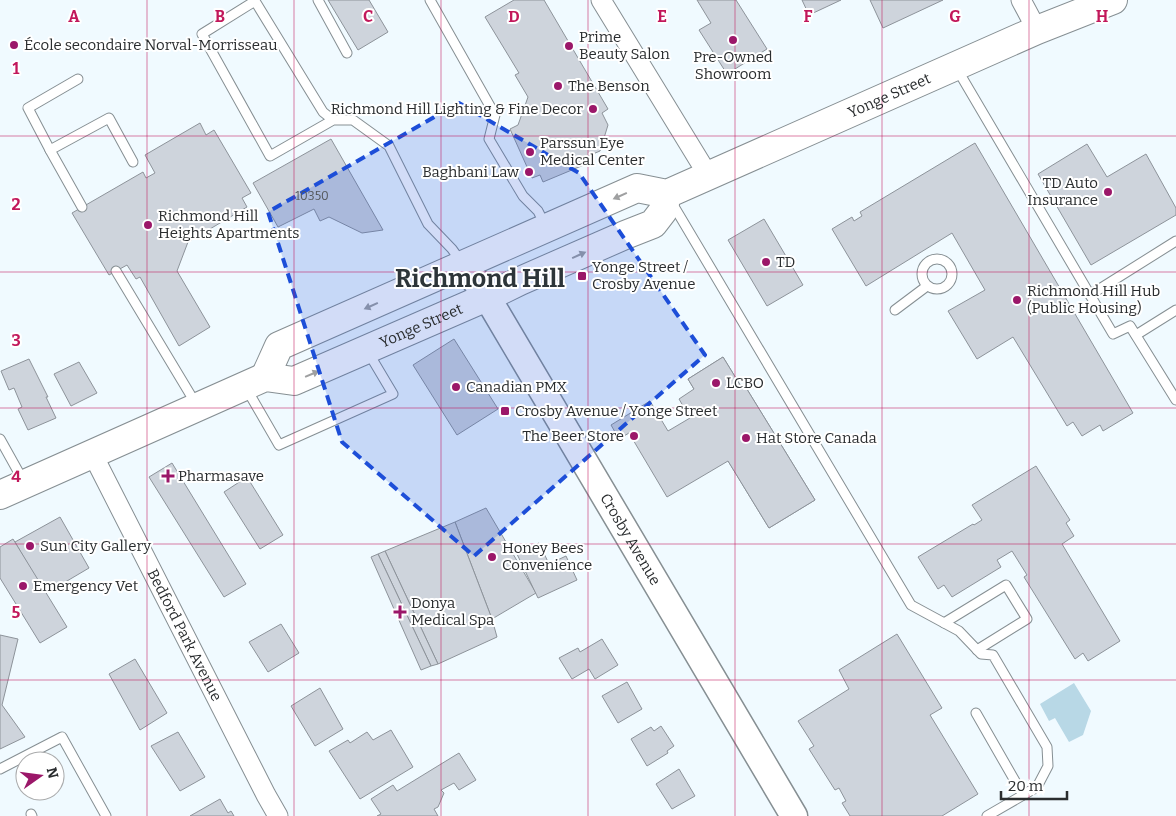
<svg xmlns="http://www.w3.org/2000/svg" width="1176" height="816" viewBox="0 0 1176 816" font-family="Bitter,serif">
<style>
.green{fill:#b8d8e6}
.building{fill:#ced4dc;stroke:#8d939a}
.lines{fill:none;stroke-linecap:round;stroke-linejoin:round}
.lane-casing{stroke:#868f93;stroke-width:11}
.street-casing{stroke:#868f93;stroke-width:21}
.secondary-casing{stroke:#868f93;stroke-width:29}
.primary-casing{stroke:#868f93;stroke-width:30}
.lane{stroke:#fff;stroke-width:9}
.street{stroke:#fff;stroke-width:19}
.secondary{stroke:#fff;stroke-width:26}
.primary{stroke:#fff;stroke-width:28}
.oneway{fill:#9fa0a1}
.marked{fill:#1d4ed8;fill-opacity:0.2;stroke:#1d4ed8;stroke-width:4;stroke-dasharray:10 6;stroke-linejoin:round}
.grid{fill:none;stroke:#c2185b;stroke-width:1;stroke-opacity:0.55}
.poi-dot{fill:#9b1769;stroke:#fff;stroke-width:2}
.labels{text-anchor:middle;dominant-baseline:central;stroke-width:4;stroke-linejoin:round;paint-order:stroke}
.number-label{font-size:12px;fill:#53575a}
.poi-label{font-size:15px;fill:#2a2d2f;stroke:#fff;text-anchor:start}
.street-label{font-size:15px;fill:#2a2d2f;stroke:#fff}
.town-label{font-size:25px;font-weight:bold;fill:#2d3539;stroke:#fff}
.grid-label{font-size:16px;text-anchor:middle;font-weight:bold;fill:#c2185b;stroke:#fff;stroke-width:4;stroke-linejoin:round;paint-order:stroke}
</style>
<rect width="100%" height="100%" fill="#f0faff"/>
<!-- green -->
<path class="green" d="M1074,683l17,28 -8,24 -14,7 -14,-24 -6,3 -9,-17z"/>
<!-- building -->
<g class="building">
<path d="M328,0h41l19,32 -30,18z"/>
<path d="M514,0h30l64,109 -6,4 6,12 -8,26 -12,5 3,6 -48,20 -3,-7 -8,3 -22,-49 8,-4 10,-28 -13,-22 4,-2 -34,-56z"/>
<path d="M697,0h39l31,49 -40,25 -28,-44 12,-7z"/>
<path d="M802,0h39l-32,15z"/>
<path d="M870,0h73l-60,28z"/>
<path d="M200,123l6,12 8,-5 37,63 -9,5 5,9 -59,35 -11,29 33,56 -31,19 -39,-69 -4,2 -9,-14 -18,10 -37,-62 71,-41 3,6 9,-5 -10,-18z"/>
<path d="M331,139l52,91 -21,3 -33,-16 -9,4 -6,-12 -36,18 -25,-44z"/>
<path d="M975,143l158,270 -30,18 -3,-6 -18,11 -9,-14 -6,4 -54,-89 -36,22 -29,-48 37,-21 -33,-57 -86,53 -34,-57 20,-12 2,4 8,-5 -2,-4z"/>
<path d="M1087,144l20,33 39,-23 30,54v7l-85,50 -53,-91z"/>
<path d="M764,219l39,66 -36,21 -39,-66z"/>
<path d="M454,339l44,70 -41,26 -44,-70z"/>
<path d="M723,357l19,31 3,-2 70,114 -46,28 -69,-113 7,-4 -19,-32z"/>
<path d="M723,357l19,31 3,-2 70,114 -46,28 -41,-67 -61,36 -38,-64 -10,6 -8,-14 39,-24 18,30 22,-13 -11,-19 15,-10 -6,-10z"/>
<path d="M29,359l19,38h-2l10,21 -28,12 -10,-21 4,-2 -8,-19 -5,2 -8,-19z"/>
<path d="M79,362l18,31 -26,13 -17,-32z"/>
<path d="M172,463l74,121 -22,13 -75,-120z"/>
<path d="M1036,466l34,54 -4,3 8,13 -12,8 58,97 -32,20 -5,-8 -8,6 -51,-82 3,-2 -15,-24 -15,9 4,7 -49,30 -8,-12 -6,4 -20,-32 55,-33 1,1 8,-5 -10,-15z"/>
<path d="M247,477l36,58 -23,14 -36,-57z"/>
<path d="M486,508l50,85 -44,26 -37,-97z"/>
<path d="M60,517l29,51 -44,26 -30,-52z"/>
<path d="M455,522l37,97 5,18 -59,27 -53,-113z"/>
<path d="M13,539l54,88 -27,16 -40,-65v-31z"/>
<path d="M539,543l10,21 17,-8 11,24 -39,18 -22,-46z"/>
<path d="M385,551l53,113 -7,2 -53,-112z"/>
<path d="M378,554l53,112 -10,4 -50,-113z"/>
<path d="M281,624l18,29 -31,19 -19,-30z"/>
<path d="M897,634l45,74 -12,7 48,79 -36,22h-92l-8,-13 4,-2 -7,-13 -4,2 -26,-41 5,-3 -16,-25 51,-32 -10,-19z"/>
<path d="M0,635l18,4 -16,66 23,32 -25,12z"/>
<path d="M602,639l16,26 -23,14 -6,-10 -17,10 -13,-21 19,-10 2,4z"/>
<path d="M135,659l32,54 -27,17 -31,-56z"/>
<path d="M627,682l15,27 -24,14 -16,-27z"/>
<path d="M320,688l23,41 -28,17 -24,-40z"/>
<path d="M661,726l13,20 -7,5 1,2 -21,13 -16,-27 20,-12 3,4z"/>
<path d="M391,730l22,37 -53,32 -31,-48 19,-11 2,3 17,-11 6,8z"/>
<path d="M178,732l27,45 -25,14 -29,-45z"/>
<path d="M459,753l17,27 -17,10 -5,-7 -13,7 3,3 -6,14 -4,2 4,7h-61l4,-2 -10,-15 22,-14 4,6z"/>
<path d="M679,769l16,27 -23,13 -16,-25z"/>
<path d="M220,799l8,14 3,-2 3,5h-44z"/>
</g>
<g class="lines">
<defs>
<g id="lane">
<path d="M318,0l29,53"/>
<path d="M430,0l65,115 -6,24 34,57 15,15 7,14"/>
<path d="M957,69l156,265 17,-8 46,74"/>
<path d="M333,120l-63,36 -68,-122 53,-33 68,111 10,8h20l36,26 39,78 24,25 10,14"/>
<path d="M50,150l-22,-42 50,-29"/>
<path d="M672,203l239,402 48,26 22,23 12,1 54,92 1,19 -11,21 -50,29"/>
<path d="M82,207l-32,-57 59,-32 24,44"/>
<circle cx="937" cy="274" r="15"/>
<path d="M116,271l80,133"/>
<path d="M1090,295l86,-54"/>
<path d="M895,310l32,-24"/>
<path d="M1136,335l40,-25"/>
<path d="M246,388l33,57 114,-51 -25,-42"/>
<path d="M0,439l24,43"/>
<path d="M944,623l62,-38 21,34 -50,31"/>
<path d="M976,713l47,82"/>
<path d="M0,769l62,-32 44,79"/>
<path d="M31,814l1,2"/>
</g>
<g id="street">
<path d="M601,0l107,175"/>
<path d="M1021,0l16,30"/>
<path id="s1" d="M93,455l173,340 12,21"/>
</g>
<g id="secondary">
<path id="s2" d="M464,265l23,32 307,519"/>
</g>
<g id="primary">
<path id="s3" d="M265,377l14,-31 358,-158 30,6 370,-164 76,-30"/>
<path id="s4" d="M0,495l265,-118 29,4 193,-84 33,-16 105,-46 28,-11 10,-13 4,-17"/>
</g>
</defs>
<!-- lane casing -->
<use href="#lane" class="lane-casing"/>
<!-- street casing -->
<use href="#street" class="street-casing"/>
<!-- secondary casing -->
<use href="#secondary" class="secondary-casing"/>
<!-- primary casing -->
<use href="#primary" class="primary-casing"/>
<!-- lane -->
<use href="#lane" class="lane"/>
<!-- street -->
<use href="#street" class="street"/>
<!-- secondary -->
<use href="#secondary" class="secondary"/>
<!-- primary -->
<use href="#primary" class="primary"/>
</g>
<!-- one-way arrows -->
<defs><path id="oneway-solid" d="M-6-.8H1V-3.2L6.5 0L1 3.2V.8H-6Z" transform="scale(1.25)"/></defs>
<g class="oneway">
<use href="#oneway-solid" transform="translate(620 196) rotate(156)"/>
<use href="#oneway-solid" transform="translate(579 255) rotate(-24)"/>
<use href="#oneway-solid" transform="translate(371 306) rotate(156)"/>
<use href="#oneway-solid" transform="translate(312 374) rotate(-23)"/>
</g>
<!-- marked area -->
<path class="marked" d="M459,103l120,70 126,182 -231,201 -132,-114 -74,-230z"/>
<!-- grid -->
<path class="grid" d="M147,0v816M294,0v816M441,0v816M588,0v816M735,0v816M882,0v816M1029,0v816M0,136h1176M0,272h1176M0,408h1176M0,544h1176M0,680h1176"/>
<!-- markers -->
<g class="poi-dot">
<circle cx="733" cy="40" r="5"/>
<circle cx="14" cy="45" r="5"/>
<circle cx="569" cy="46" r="5"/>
<circle cx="558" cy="86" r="5"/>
<circle cx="593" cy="109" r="5"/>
<circle cx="530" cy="152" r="5"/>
<circle cx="529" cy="172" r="5"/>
<circle cx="1108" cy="192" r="5"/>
<circle cx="148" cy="225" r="5"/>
<circle cx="766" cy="262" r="5"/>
<rect x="577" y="271" width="10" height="10" rx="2.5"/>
<circle cx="1017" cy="300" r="5"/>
<circle cx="716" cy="383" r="5"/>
<circle cx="456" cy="387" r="5"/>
<rect x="500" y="406" width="10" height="10" rx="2.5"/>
<circle cx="634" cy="436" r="5"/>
<circle cx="746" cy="438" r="5"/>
<path d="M165.5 468.5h5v5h5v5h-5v5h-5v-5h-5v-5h5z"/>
<circle cx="30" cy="546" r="5"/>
<circle cx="492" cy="557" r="5"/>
<circle cx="23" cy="586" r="5"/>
<path d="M397.5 604.5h5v5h5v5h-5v5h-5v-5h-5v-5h5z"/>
</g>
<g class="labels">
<!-- number labels -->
<g class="number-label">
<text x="312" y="196">10350</text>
</g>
<!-- poi labels -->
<g class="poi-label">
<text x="579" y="37">Prime<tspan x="579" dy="17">Beauty Salon</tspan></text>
<text x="24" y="45">École secondaire Norval-Morrisseau</text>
<text x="733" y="57" text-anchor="middle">Pre-Owned<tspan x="733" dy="17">Showroom</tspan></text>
<text x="568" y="86">The Benson</text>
<text x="583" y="109" text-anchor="end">Richmond Hill Lighting &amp; Fine Decor</text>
<text x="540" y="143">Parssun Eye<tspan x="540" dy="17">Medical Center</tspan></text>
<text x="519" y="172" text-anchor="end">Baghbani Law</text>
<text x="1098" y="183" text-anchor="end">TD Auto<tspan x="1098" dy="17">Insurance</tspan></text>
<text x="158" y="216">Richmond Hill<tspan x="158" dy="17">Heights Apartments</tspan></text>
<text x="776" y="262">TD</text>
<text x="592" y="267">Yonge Street /<tspan x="592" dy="17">Crosby Avenue</tspan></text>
<text x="1027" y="291">Richmond Hill Hub<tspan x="1027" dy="17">(Public Housing)</tspan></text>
<text x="726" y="383">LCBO</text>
<text x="466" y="387">Canadian PMX</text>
<text x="515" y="411">Crosby Avenue / Yonge Street</text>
<text x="624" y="436" text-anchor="end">The Beer Store</text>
<text x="756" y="438">Hat Store Canada</text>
<text x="178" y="476">Pharmasave</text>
<text x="40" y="546">Sun City Gallery</text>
<text x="502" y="548">Honey Bees<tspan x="502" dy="17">Convenience</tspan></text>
<text x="33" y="586">Emergency Vet</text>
<text x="411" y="603">Donya<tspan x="411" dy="17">Medical Spa</tspan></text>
</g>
<!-- street labels -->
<g class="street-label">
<text stroke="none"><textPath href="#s3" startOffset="699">Yonge Street</textPath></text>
<text stroke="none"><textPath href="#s4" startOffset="458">Yonge Street</textPath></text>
<text stroke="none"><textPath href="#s2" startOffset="321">Crosby Avenue</textPath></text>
<text stroke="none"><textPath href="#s1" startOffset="202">Bedford Park Avenue</textPath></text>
</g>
<!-- town labels -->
<g class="town-label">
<text x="480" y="279">Richmond Hill</text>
</g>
</g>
<g class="grid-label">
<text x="74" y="22">A</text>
<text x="220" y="22">B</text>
<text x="368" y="22">C</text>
<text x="514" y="22">D</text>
<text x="662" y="22">E</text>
<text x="808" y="22">F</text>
<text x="955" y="22">G</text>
<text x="1102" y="22">H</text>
<text x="16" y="74">1</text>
<text x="16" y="210">2</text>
<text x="16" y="346">3</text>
<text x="16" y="482">4</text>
<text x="16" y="618">5</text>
</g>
<!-- north arrow -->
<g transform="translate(40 776) rotate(76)"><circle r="24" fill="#ffffff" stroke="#aaabac"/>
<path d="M0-4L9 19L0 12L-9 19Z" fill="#9b1769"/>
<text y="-8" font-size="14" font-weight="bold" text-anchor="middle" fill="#2a2d2f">N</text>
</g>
<!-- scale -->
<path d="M1001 791v8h66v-8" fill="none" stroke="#2a2d2f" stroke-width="2.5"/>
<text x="1008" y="791" font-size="15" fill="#2a2d2f" stroke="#ffffff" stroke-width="4" paint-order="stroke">20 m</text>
</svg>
